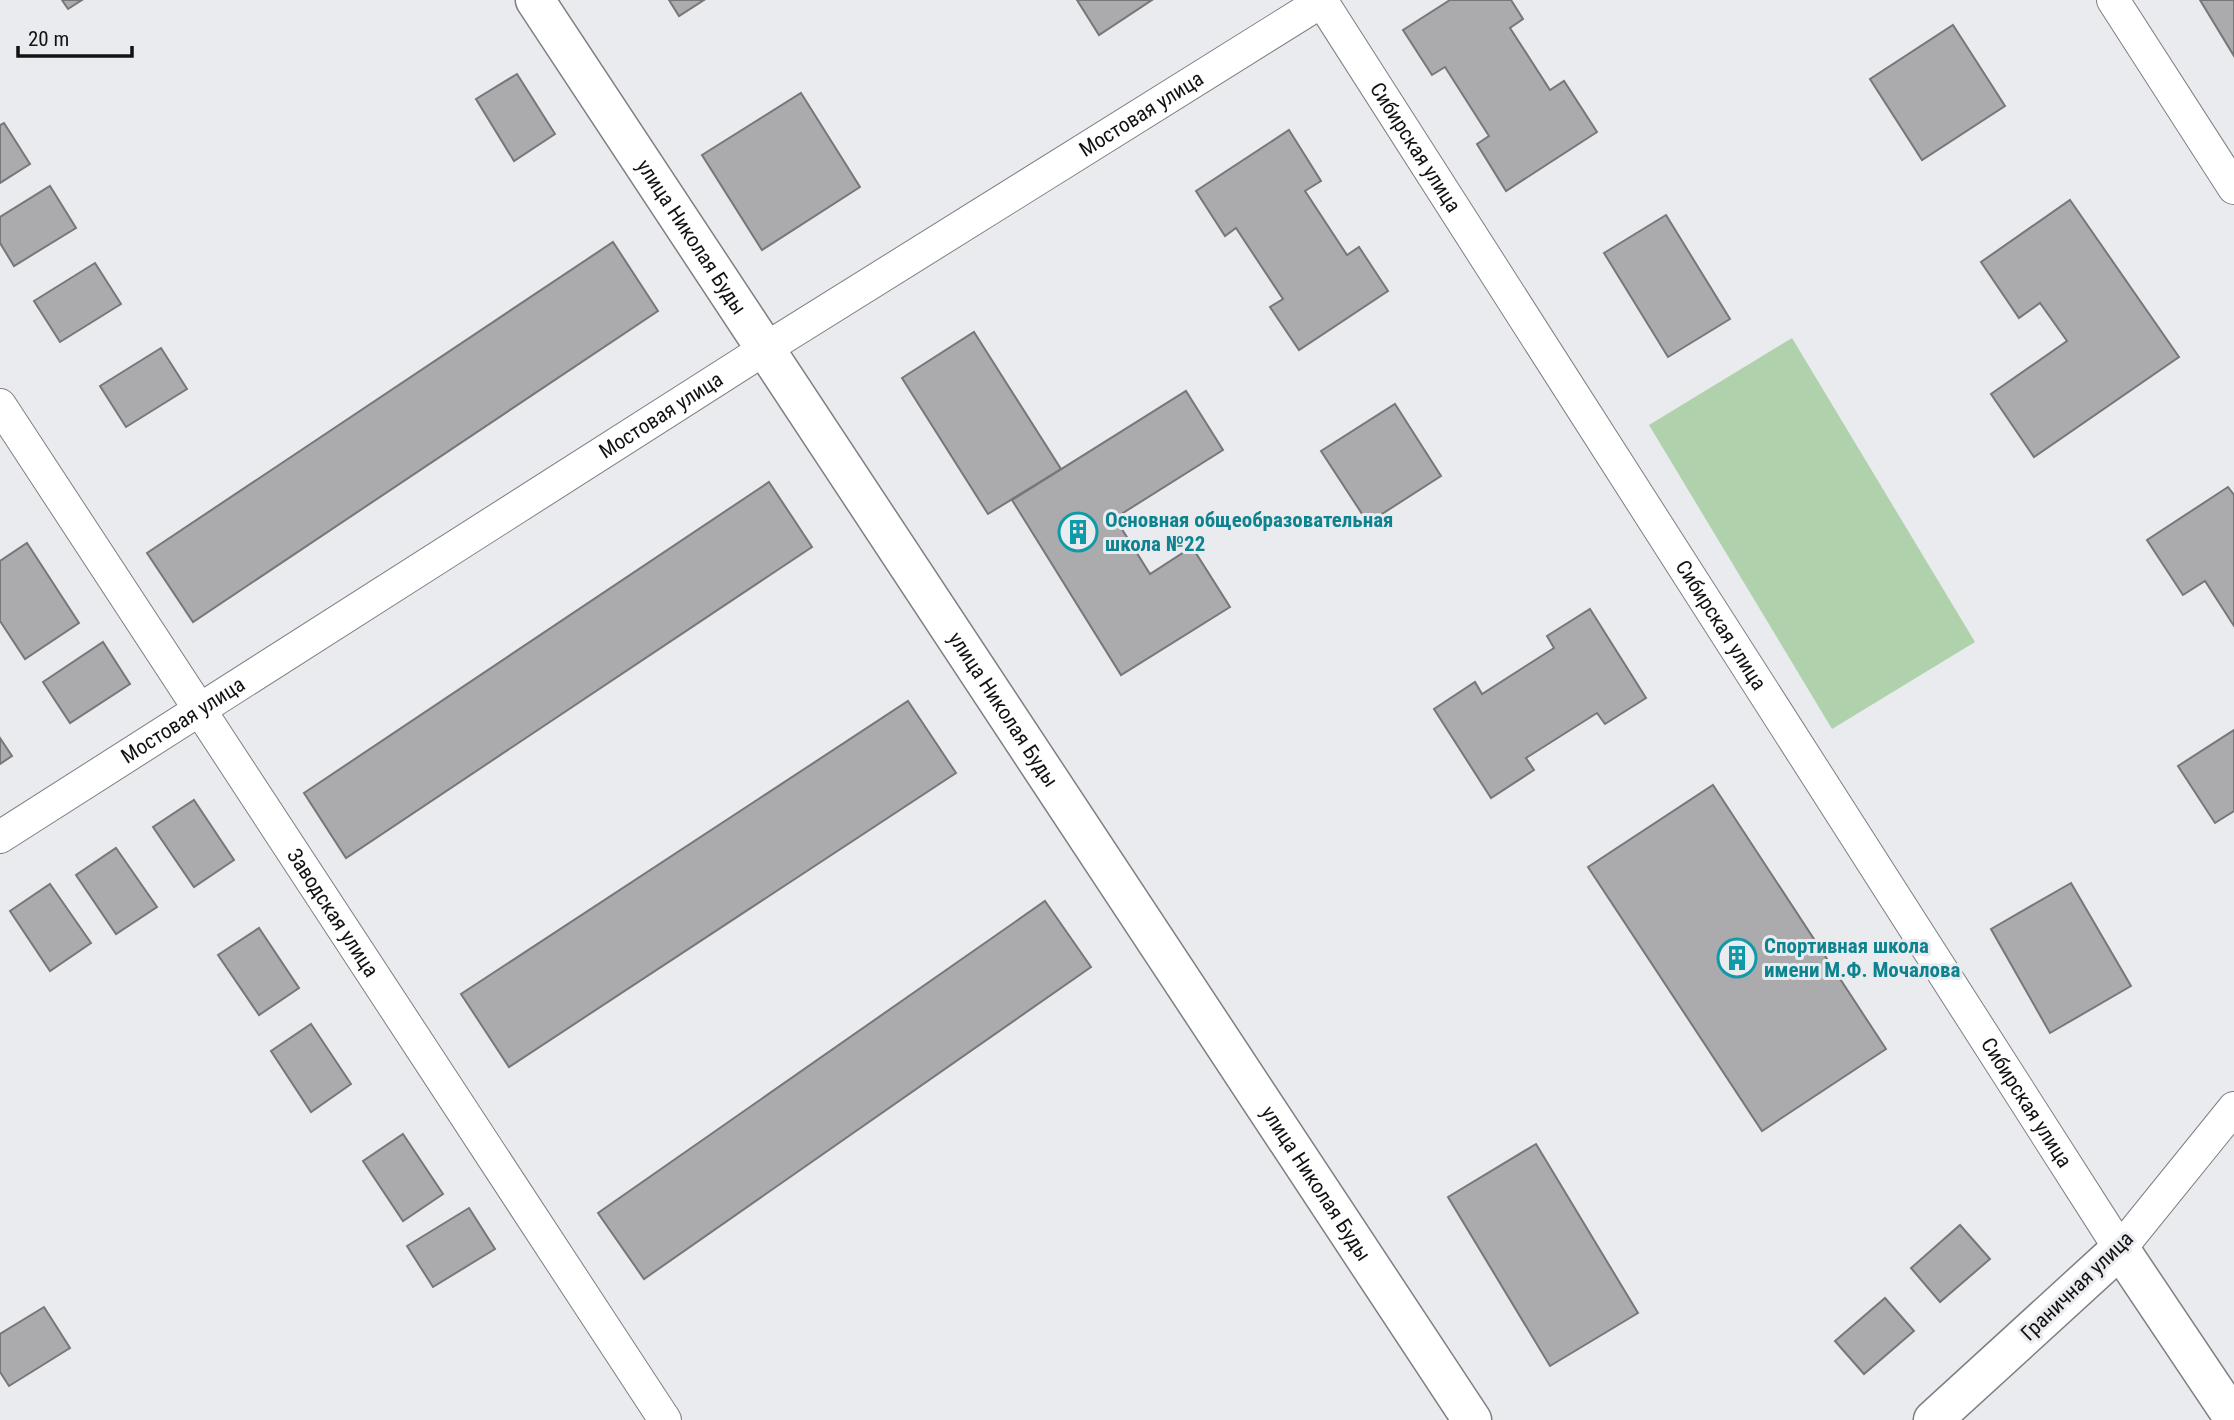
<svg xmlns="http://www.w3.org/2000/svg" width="2234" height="1420" viewBox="0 0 2234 1420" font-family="'Roboto Condensed',sans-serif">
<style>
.green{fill:#afd2ad}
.building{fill:#ababae;stroke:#77777a;stroke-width:2}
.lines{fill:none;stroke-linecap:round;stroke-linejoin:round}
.street-casing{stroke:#7e7f82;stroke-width:34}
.secondary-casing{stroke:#7e7f82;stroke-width:41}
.street{stroke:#fff;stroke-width:32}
.secondary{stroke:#fff;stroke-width:38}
.labels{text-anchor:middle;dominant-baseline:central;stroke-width:6;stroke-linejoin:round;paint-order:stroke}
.street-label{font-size:21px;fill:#121214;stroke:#eaebee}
.culture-label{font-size:21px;font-weight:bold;fill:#0d838f;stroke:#eaebee;text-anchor:start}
</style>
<rect width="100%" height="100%" fill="#eaebee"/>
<!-- green -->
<path class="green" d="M1792,338l183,304 -143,87 -183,-304z"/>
<!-- building -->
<g class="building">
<path d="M62,0h20l-14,9z"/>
<path d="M669,0h35l-25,16z"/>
<path d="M1077,0h75l-53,35z"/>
<path d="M1450,0h61l12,19 -13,9 40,62 14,-9 33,51 -91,59 -29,-47 12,-8 -44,-69 -13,8 -29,-45z"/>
<path d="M2200,0h34v56z"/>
<path d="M1953,25l52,81 -83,54 -52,-81z"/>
<path d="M517,74l38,60 -41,27 -38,-62z"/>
<path d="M801,93l59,94 -98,63 -60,-95z"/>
<path d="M4,123l26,41 -30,19v-58z"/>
<path d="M1289,130l32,51 -16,10 42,64 12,-8 29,44 -89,59 -29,-43 13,-8 -47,-71 -11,8 -29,-45z"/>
<path d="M50,186l26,42 -62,38 -14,-23v-26z"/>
<path d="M2070,200l109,157 -145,100 -43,-63 76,-53 -27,-38 -21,15 -38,-56z"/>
<path d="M1666,215l64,104 -62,38 -64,-104z"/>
<path d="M613,242l45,69 -465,311 -46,-69z"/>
<path d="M95,263l26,41 -61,38 -26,-41z"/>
<path d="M974,332l87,137 -73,45 -86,-136z"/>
<path d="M161,348l26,41 -61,38 -26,-41z"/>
<path d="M1186,391l37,59 -108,68 35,56 42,-27 38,60 -109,68 -109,-175z"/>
<path d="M1395,404l46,72 -73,47 -47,-72z"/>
<path d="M769,482l43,65 -466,311 -42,-65z"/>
<path d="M2228,487l6,8v131l-29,-45 -22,14 -36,-55z"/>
<path d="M27,543l52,80 -54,36 -25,-38v-60z"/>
<path d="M1590,609l56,89 -41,26 -8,-11 -71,45 8,12 -43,28 -57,-89 41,-27 7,12 72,-46 -7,-12z"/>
<path d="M103,642l27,42 -60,39 -27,-41z"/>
<path d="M908,701l48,72 -447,294 -48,-73z"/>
<path d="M2234,730v81l-19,12 -37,-57z"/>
<path d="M0,738l12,18 -12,8z"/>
<path d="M1713,785l173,264 -124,82 -174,-264z"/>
<path d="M194,800l40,60 -40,27 -41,-60z"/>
<path d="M116,848l41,59 -41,27 -40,-59z"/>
<path d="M2071,883l60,103 -81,47 -59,-104z"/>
<path d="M50,884l41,59 -41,28 -40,-60z"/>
<path d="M1045,901l46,66 -447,312 -46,-66z"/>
<path d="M259,928l40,60 -40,27 -41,-60z"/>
<path d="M311,1024l40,60 -40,28 -40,-61z"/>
<path d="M403,1134l40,60 -40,27 -40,-60z"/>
<path d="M1536,1144l102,169 -88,53 -102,-169z"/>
<path d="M469,1208l26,41 -62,38 -26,-41z"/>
<path d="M1960,1225l30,34 -50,43 -29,-34z"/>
<path d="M1885,1298l29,33 -50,43 -29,-33z"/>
<path d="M44,1307l26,41 -61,38 -9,-14v-38z"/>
</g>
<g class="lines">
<defs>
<g id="street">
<path id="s1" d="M1321,0l799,1249 114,-141"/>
<path d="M2113,0l121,188"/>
<path id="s2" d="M0,405l665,1015"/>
<path id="s3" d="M0,837l765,-488 559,-349"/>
</g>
<g id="secondary">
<path id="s4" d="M535,0l937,1420"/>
<path d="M1933,1420l187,-171 114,170"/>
</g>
</defs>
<!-- street casing -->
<use href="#street" class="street-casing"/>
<!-- secondary casing -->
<use href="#secondary" class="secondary-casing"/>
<!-- street -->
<use href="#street" class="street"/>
<!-- secondary -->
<use href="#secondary" class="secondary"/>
</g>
<!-- icons -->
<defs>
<symbol id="building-ring" viewBox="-11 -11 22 22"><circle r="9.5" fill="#eaebee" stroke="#0f9aa8" stroke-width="1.5"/><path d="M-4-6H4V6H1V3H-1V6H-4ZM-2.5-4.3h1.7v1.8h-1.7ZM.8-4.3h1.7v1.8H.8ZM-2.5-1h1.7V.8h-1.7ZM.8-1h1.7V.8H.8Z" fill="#0f9aa8"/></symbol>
</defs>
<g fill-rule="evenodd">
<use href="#building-ring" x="1056" y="510" width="44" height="44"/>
<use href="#building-ring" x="1715" y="936" width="44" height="44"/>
</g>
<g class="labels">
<!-- street labels -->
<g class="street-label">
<text stroke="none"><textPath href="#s3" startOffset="1351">Мостовая улица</textPath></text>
<text stroke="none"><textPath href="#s1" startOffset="175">Сибирская улица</textPath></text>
<text stroke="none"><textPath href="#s4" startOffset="284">улица Николая Буды</textPath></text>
<text stroke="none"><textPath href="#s3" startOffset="784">Мостовая улица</textPath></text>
<text stroke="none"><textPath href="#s1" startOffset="742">Сибирская улица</textPath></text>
<text stroke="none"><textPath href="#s4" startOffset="850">улица Николая Буды</textPath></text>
<text stroke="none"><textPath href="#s3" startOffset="217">Мостовая улица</textPath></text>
<text stroke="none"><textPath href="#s2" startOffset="607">Заводская улица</textPath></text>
<text stroke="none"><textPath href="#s1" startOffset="1309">Сибирская улица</textPath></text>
<text stroke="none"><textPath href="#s4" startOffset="1418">улица Николая Буды</textPath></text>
<text transform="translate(2077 1286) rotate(-44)">Граничная улица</text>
</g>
<!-- culture labels -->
<g class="culture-label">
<text x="1105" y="520">Основная общеобразовательная<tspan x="1105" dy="24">школа №22</tspan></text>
<text x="1764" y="946">Спортивная школа<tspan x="1764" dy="24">имени М.Ф. Мочалова</tspan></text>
</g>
</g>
<!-- scale -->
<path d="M18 46v10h114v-10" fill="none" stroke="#121214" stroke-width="3.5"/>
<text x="28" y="46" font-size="21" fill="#121214" stroke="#eaebee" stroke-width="5" paint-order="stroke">20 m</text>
</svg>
